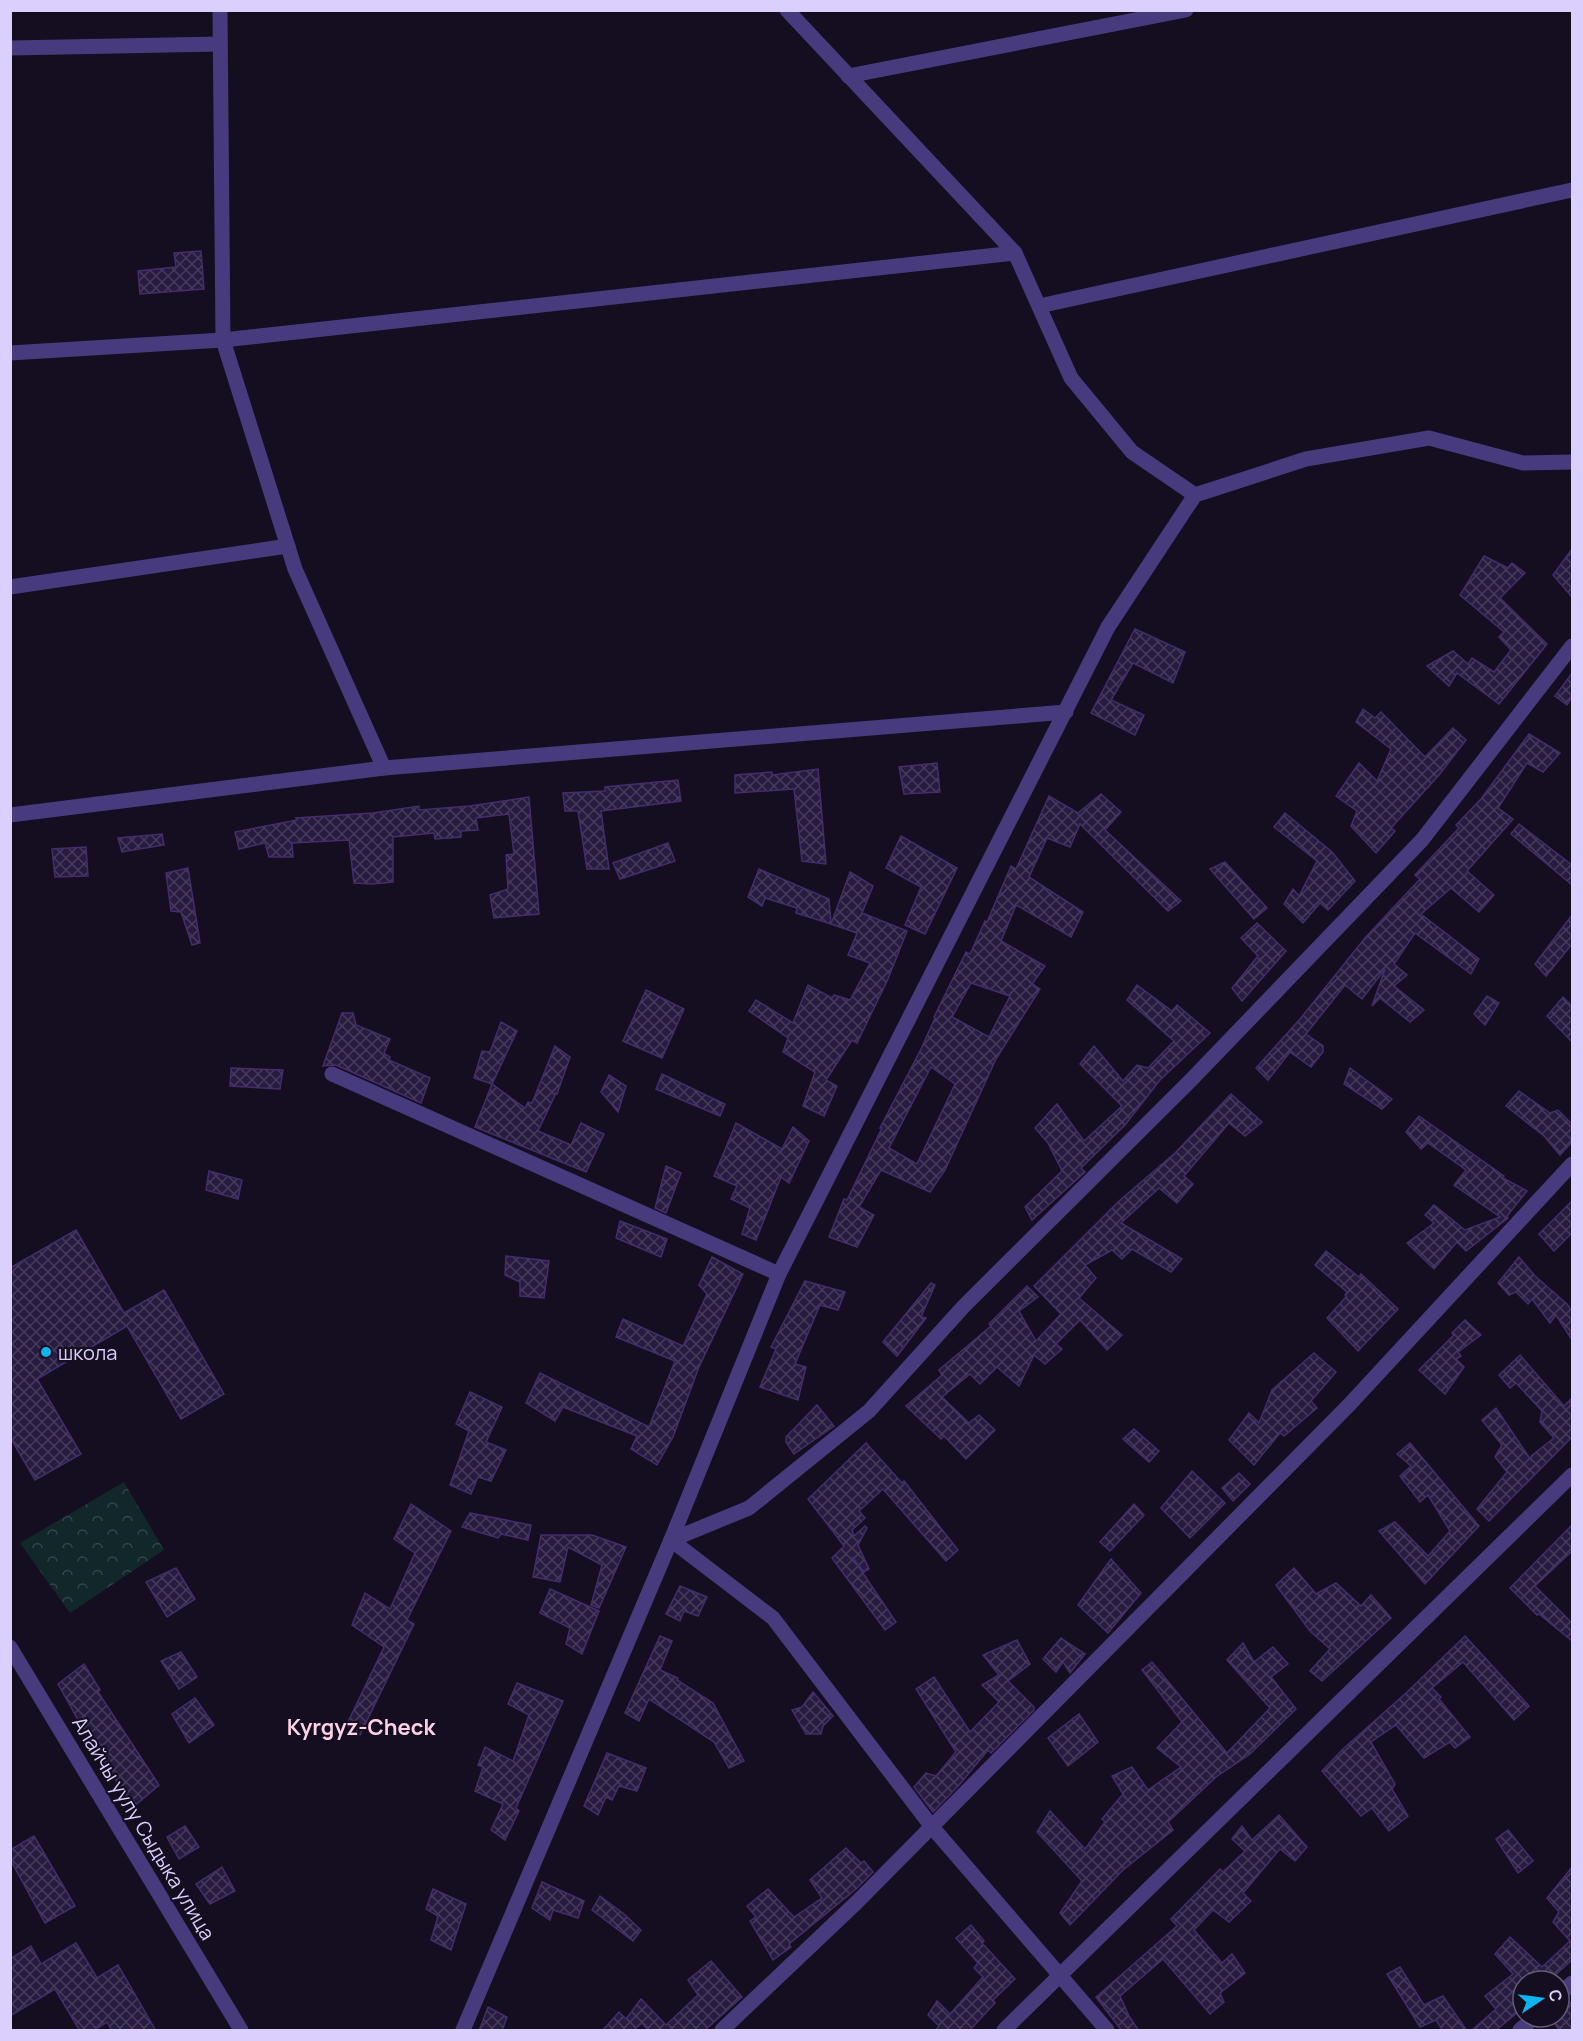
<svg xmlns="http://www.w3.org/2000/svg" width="1583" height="2041" viewBox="0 0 1583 2041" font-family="Manrope,sans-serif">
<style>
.forest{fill:url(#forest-crowns)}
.building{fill:url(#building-cross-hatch);stroke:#432d6b;stroke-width:1.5;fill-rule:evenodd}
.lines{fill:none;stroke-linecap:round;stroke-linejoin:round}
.minor{stroke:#473a7d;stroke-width:15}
.poi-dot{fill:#09b5ef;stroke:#140e20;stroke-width:2}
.labels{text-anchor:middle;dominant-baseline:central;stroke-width:4.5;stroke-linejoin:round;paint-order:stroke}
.poi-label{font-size:20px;fill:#dbcffd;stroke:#140e20;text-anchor:start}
.street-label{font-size:20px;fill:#dbcffd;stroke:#140e20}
.quarter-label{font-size:22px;font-weight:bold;fill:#fdd1e6;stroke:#140e20}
</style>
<defs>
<pattern id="forest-crowns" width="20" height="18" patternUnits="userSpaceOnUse" patternTransform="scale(1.5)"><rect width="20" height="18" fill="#11272a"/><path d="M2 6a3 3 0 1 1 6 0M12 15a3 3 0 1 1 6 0" fill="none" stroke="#33454a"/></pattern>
<pattern id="building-cross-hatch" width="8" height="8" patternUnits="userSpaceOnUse" patternTransform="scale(1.5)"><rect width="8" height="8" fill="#281b40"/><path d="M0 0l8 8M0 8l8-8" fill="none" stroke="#473b5c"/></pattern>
</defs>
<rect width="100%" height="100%" fill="#140e20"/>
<!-- forest -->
<path class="forest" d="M124,1482l40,68 -94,63 -50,-70z"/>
<!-- building -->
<g class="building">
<path d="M201,251l3,38 -64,5 -2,-23 38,-4 -2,-14z"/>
<path d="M1572,549v48l-19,-22z"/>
<path d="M1484,556l24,12 4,-5 13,10 -25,25 47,46 -48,60 -42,-31 -8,13 -22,-20 26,-15 15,13 4,-6 22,14 17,-22 -12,-13 5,-5 -44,-37z"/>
<path d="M1135,629l50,23 -12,31 -40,-20 -22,37 33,15 -9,20 -44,-22z"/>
<path d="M1572,673v24l-5,8 -12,-9z"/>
<path d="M1363,709l12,9 6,-6 44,45 28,-29 13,12 -27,35 -48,53 4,3 -19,22 -25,-27 6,-15 -21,-15 23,-33 18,18 14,-32 -35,-27z"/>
<path d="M1529,734l31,19 -17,19 -16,-9 -29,45 15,11 -46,52 27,24 -15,17 -28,-24 -30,26 58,45 -8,15 -56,-41 -21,31 13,11 -13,11 30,24 -14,12 -30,-24 -8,8 13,-37 -23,30 -17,-14 -39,49 17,12v6l-12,15 -21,-15 -22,28 -12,-12 44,-49 65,-81 55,-59 -5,-4 44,-47 -3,-3 25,-26z"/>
<path d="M937,763l3,29 -36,2 -5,-27z"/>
<path d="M818,769l8,95 -24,-3 -8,-72 -59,4v-18l37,-3v3z"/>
<path d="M678,780l3,21 -80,10 8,58h-22l-9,-58h-13l-2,-18 42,-2v-4z"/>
<path d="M1101,794l20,18 -16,18 76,71 -13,10 -88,-87 -10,23 -23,-9 -18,39 54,35 -12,25 -55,-32 -15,36 44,25 -13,18 8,5 -44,70 -51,111 -15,22 -49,-22 -22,37 15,8 -17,32 -28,-10 15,-38 3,1 35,-72h-2l41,-79 14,-31 -1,-1 32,-65 4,2 15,-33 2,1 24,-56 5,3 33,-73 29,17zM971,983l39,13 -21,41 -37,-20zM931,1067l24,17 -38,80 -28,-16z"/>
<path d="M529,797l10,117 -45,4 -4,-23 18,-6 -2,-34 8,-1 -5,-40 -33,4 2,12 -17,1v6l-26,2 -1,-6 -41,4v45l-21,2 -18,-1 -5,-43 -57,3 1,14h-24l-4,-14 -26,6 -4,-17 62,-12 -1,-2 77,-5 46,-7v4l51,-4z"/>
<path d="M1285,813l47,39 23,29 -27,29 -8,-7 -17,20 -19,-19 9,-15 6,7 18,-35 -43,-34z"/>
<path d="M1519,824l53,41v20l-61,-51z"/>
<path d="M162,834l2,11 -42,7 -4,-14z"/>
<path d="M901,836l56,32 -32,66 -20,-9 16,-38 -35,-19z"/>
<path d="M668,843l7,18 -55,18 -7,-16z"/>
<path d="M86,847l2,29 -33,1 -3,-28z"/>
<path d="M1225,862l42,46 -13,11 -44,-50z"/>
<path d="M188,868l12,75 -8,2 -11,-33 -10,-1 -5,-38z"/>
<path d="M759,869l70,30 2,25 -35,-11 1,-5 -32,-10 -3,8 -14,-9z"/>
<path d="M850,872l23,14 -11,27 45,18 -19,48 -31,64 -5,-3 -26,40 11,6 -13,30 -21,-10 12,-34 -32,-20 5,-14 -39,-27 7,-11 37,23 15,-38 24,13 2,-3 16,5 20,-37 -22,-8 9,-22 -26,-9z"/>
<path d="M1572,915v29l-26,32 -11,-12z"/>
<path d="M1257,923l29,28 -44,50 -10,-13 26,-32 -17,-18z"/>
<path d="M1137,985l35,26 5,-6 33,28 -50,47 -35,45 -44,43 4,4 -53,48 -7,-13 37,-36 -14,-28 -13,-15 22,-24 27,37 38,-35 -42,-42 14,-18 29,35 14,-16 11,3 26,-27 -47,-41z"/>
<path d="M646,990l38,19 -22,49 -39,-17z"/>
<path d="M1487,996l12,7 -14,22 -11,-11z"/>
<path d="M1563,997l9,9v36l-25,-26z"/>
<path d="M342,1013h11l3,12 34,14 -6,14 6,4 -1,3 41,18 -9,25 -85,-38 -13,1z"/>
<path d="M501,1022l16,9 -25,53 -18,-6 8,-27 8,1z"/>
<path d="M555,1046l15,11 -13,37 -1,-1 -18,38 33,14 10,-22 23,11 -18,38 -111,-45 17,-43 33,24 3,-6 4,1z"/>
<path d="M231,1068l52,2 -3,19 -50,-3z"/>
<path d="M1350,1068l42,31 -10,10 -38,-25z"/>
<path d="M662,1074l63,30 -5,12 -64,-27z"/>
<path d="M609,1075l17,11 -8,26 -17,-20z"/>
<path d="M1519,1091l31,22 8,-3 14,14v18l-12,13 -16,-19 -38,-30z"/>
<path d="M1231,1094l31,28 -17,14 -16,-13 -45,53 9,8 -16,19 -18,-15 -38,35 61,36 -11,13 -39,-23 -10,10 -10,-9 -27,15 11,13 -17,20 43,37 -15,15 -27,-30 -24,24 6,5 -17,15 -11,-9 -15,31 -22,-19 -17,17 -10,-10 -28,23 27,26 10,-8 16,15 -29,29 -22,-23 -3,3 -35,-33 36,-31 -3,-5 52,-44 -2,-2 38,-38 11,11 -19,14 17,30 25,-27 -27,-28 85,-85 56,-48z"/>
<path d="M1419,1116l85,60 -1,2 24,13 -20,25 1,2 -42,33 -9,-9 -23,27 -27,-26 27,-20 -9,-8 9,-10 31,25 35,-13 -46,-32 12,-15 -38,-27 -7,6 -15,-17z"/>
<path d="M736,1123l46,26 11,-22 16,14 -20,42 -8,-6 -25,63 -14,-6 8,-26 -19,-9 6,-13 -23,-10z"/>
<path d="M666,1166l15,7 -15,40 -11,-5z"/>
<path d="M209,1171l33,9 -4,19 -32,-9z"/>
<path d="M1572,1201v32l-18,18 -15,-17z"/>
<path d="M620,1221l47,18 -6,18 -45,-19z"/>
<path d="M76,1230l48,83 40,-23 60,104 -43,25 -54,-93 -90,53 44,75 -46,26 -25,-43v-169z"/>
<path d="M1326,1251l33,26 2,-3 37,35 -40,42 -31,-33 19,-21 -1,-2 2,-3 -32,-27z"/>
<path d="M506,1256l43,5 -5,37 -24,-2v-14l-15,-7z"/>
<path d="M712,1257l31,17 -44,93 -26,70 -16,28 -26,-16 6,-13 -74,-29 -8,14 -29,-18 14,-30 109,54 26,-66 -59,-24 7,-18 60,27 24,-52 -8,-9z"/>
<path d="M1519,1257l16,19 32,28 5,7v29l-16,-25 -6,8 -18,-24 -4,5 -12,-12 -7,3 -11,-12z"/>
<path d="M805,1281l40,11 -7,18 -18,-5 -25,59 11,3 -8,33 -38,-13 16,-38 -5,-2z"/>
<path d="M931,1283l4,2 -14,32 5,1 -29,38 -14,-14z"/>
<path d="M1465,1320l16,15 -23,17 3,4 -5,3 8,8 -19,27 -26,-24 35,-35 -2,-2z"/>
<path d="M1314,1353l22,19 -25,29 6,7 -33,28 -4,-3 -26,32 -25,-25 20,-27 10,10 13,-33z"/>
<path d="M1520,1355l44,51 8,-8v39l-83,84 -12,-12 30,-37 -12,-15 7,-12 -20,-25 14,-12 35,52v-4l23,-18 -14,-16 2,-11 -26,-28 -6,5 -11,-13z"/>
<path d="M470,1392l32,15 -16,35 20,8 -15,31 -13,-4 -7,17 -21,-9 19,-54 -13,-7z"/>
<path d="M817,1405l17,21 -40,28 -8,-12v-5z"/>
<path d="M1134,1429l25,22 -10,11 -26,-23z"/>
<path d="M866,1443l36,40 2,-2 54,69 -12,11 -63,-72 -24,22 6,7 -13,12 2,6 11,-10 2,2 -9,17 11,24 -5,3 -12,-15 44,65 -11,8 -53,-72 12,-12 -36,-47z"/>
<path d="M1410,1443l69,83 -54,58 -46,-53 16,-9 33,34 22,-25 -22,-36 -8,7 -20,-26 11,-10 -14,-12z"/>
<path d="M1192,1471l33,32 -35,35 -29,-30z"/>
<path d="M1239,1473l11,11 -17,17 -11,-13z"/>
<path d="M411,1504l40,27 -44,89 7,4 -54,111 -14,-9 38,-79 -32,-22 13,-32 25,16 25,-56 -21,-14z"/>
<path d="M1134,1504l10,11 -34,36 -10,-9z"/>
<path d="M470,1513l61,12 -3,15 -27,-6 -3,4 -36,-11z"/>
<path d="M1572,1525v26l-37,35 37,37v18l-33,-27 -2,1 -27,-27z"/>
<path d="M541,1535h51l34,12 -27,61 -8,-3 11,-40 -34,-18 -8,35 -27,-5z"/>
<path d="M1111,1559l30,34 -33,40 -30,-28z"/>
<path d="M176,1568l19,31 -28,18 -21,-35z"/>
<path d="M1294,1568l22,26 20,-11 25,23 10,-11 20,23 -69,63 -12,-10 20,-22 -20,-18 -34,-46z"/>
<path d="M680,1586l27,11 -9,19 -14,-5 -4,10 -14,-7z"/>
<path d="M550,1589l49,22 -17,43 -16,-10 4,-16 -30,-15z"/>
<path d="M660,1636l12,5 -12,29 18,8 -1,2 36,23 31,58 -15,7 -15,-26 -65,-43 -10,22 -14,-8z"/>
<path d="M1465,1636l64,70 -15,14 -51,-58 -31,26 9,9 -2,2 31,38 -15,11 -5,-6 -26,16 -28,-33 -25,17 24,42 -3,5 16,27 -19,15 -17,-23 -11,8 -39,-45 21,-22 63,-56z"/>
<path d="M1061,1638l24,16 -15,19 -7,-11 -7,10 -13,-13z"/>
<path d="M1017,1640l13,24 -22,17 26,26v3l-43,43 -3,-3 -28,34 -27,28 -19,-25 12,-14 10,3 20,-24 -40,-63 18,-12 36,55 29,-30 -17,-17 17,-10 -16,-20z"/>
<path d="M1243,1643l11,19 19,-15 15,17 -17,13 25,32 -46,45 -34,23 -48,45 5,8 -50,40 -53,55 -10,-12 22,-32 -45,-49 13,-21 35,38 20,-27 -3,-3 21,-25 -11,-18 20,-9 16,23 33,-23 -24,-19 25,-26 -40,-52 10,-8 75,91 43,-45 -43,-48z"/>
<path d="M181,1652l16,25 -18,12 -18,-28z"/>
<path d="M84,1664l16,26 -2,2 61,93 -26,22 -51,-80 -24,-43z"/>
<path d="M517,1683l46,18 -47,107 3,3 -14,29 -14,-10 12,-26 -28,-13 8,-24 -5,-2 7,-18 28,14 16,-46 -21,-11z"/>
<path d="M813,1692l20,24 -10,10 -2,8h-15l-14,-24 10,-3z"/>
<path d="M195,1698l19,27 -25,18 -17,-29z"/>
<path d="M1079,1714l19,28 -30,24 -20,-28z"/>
<path d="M607,1753l39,15 -9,23 -18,-5 -7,14 -6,-3 -8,18 -14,-9z"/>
<path d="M1279,1815l28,32 -12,14 -15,-12 -37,44 8,8 -22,21 -16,-12 -19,20 28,33 10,-9 13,19 -25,20 4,9 -14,12 -47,-55 -43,37 9,20 10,15h-17l-26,-34 81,-71 -6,-7 49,-50 3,3 22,-21 -13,-12 10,-13 10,14z"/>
<path d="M185,1826l14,21 -20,12 -12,-22z"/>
<path d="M1508,1830l25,31 -15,12 -22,-34z"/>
<path d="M34,1836l41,70 -30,17 -35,-64v-9z"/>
<path d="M846,1848l15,15 3,-2 9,11 -17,17 -67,55 2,3 -18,13 -23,-39 6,-4 -9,-11 21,-17 26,28 28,-19 -12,-18z"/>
<path d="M222,1867l13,24 -25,13 -14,-20z"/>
<path d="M1572,1867v93l-19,17 4,4h-34v27l-28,23h-24l25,-22 -11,-13 28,-22 -18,-20 15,-17 32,30 28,-26 -17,-19 6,-10 -12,-14z"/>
<path d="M542,1882l42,19 -6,17 -25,-8 -3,10 -18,-12z"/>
<path d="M433,1889l33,15 -15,46 -20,-10 7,-24 -12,-7z"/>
<path d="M600,1896l24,18 17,16 -8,11 -41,-31z"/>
<path d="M971,1925l13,16 -2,2 33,36 -22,21 2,3 -26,28h-34l4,-5 -11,-11 9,-14 13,13 33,-37 -9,-9 4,-5 -22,-25z"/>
<path d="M76,1943l21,35 21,-13 38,66h-44l-5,-9 -14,9h-13l-25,-42 -45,27v-57l21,-13 10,18z"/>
<path d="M711,1961l31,36 -38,34h-55l-7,-8 -7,6 1,2h-34l17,-19 7,7 15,-20 25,26 32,-30 -10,-15z"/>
<path d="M1400,1967l24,38 19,-9 24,35h-24l-7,-11 -16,7 -33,-53z"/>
<path d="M1572,2001v30h-12l-6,-8v-6h5v-5z"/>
<path d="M488,2007l19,10 -5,14h-23z"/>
</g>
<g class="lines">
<!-- minor -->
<g class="minor">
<path d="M220,10l3,330 72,229 89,199"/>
<path d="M787,10l228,243 56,125 61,74 63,43 111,-36 123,-21 94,25 49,-1"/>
<path d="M10,48l210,-4"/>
<path d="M848,76l338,-66"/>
<path d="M1039,306l533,-116"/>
<path d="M10,353l213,-13 792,-87"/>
<path d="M10,587l278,-41"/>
<path d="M10,815l374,-47 682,-56"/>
<path d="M332,1074l447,200"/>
<path d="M671,1540l78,-32 120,-97 95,-105 227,-226 231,-240 150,-194"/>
<path d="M671,1540l102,78 159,209 175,203"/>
<path d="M10,1647l231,383"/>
<path d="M1559,1995l13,-12"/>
<path d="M463,2030l208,-490 108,-266 329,-647 87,-132"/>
<path d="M722,2030l135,-128 492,-497 223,-241"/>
<path d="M1004,2030l568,-555"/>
<path d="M1520,2030l15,-13"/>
</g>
</g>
<!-- markers -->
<circle class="poi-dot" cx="46" cy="1352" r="6"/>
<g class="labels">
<!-- poi labels -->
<g class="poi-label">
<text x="58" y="1352">школа</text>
</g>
<!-- street labels -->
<g class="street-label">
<text transform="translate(144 1828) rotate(59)">Алайчы уулу Сыдыка улица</text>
</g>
<!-- quarter labels -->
<g class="quarter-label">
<text x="361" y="1727">Kyrgyz-Check</text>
</g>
</g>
<!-- border -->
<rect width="1583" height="2041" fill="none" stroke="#dbcffd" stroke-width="24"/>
<!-- north arrow -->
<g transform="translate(1541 1999) rotate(77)"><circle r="28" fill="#140e20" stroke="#645b78" stroke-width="1.5"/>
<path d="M0-4.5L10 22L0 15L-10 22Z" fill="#09b5ef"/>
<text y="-9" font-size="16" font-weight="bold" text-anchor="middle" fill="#dbcffd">С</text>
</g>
</svg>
